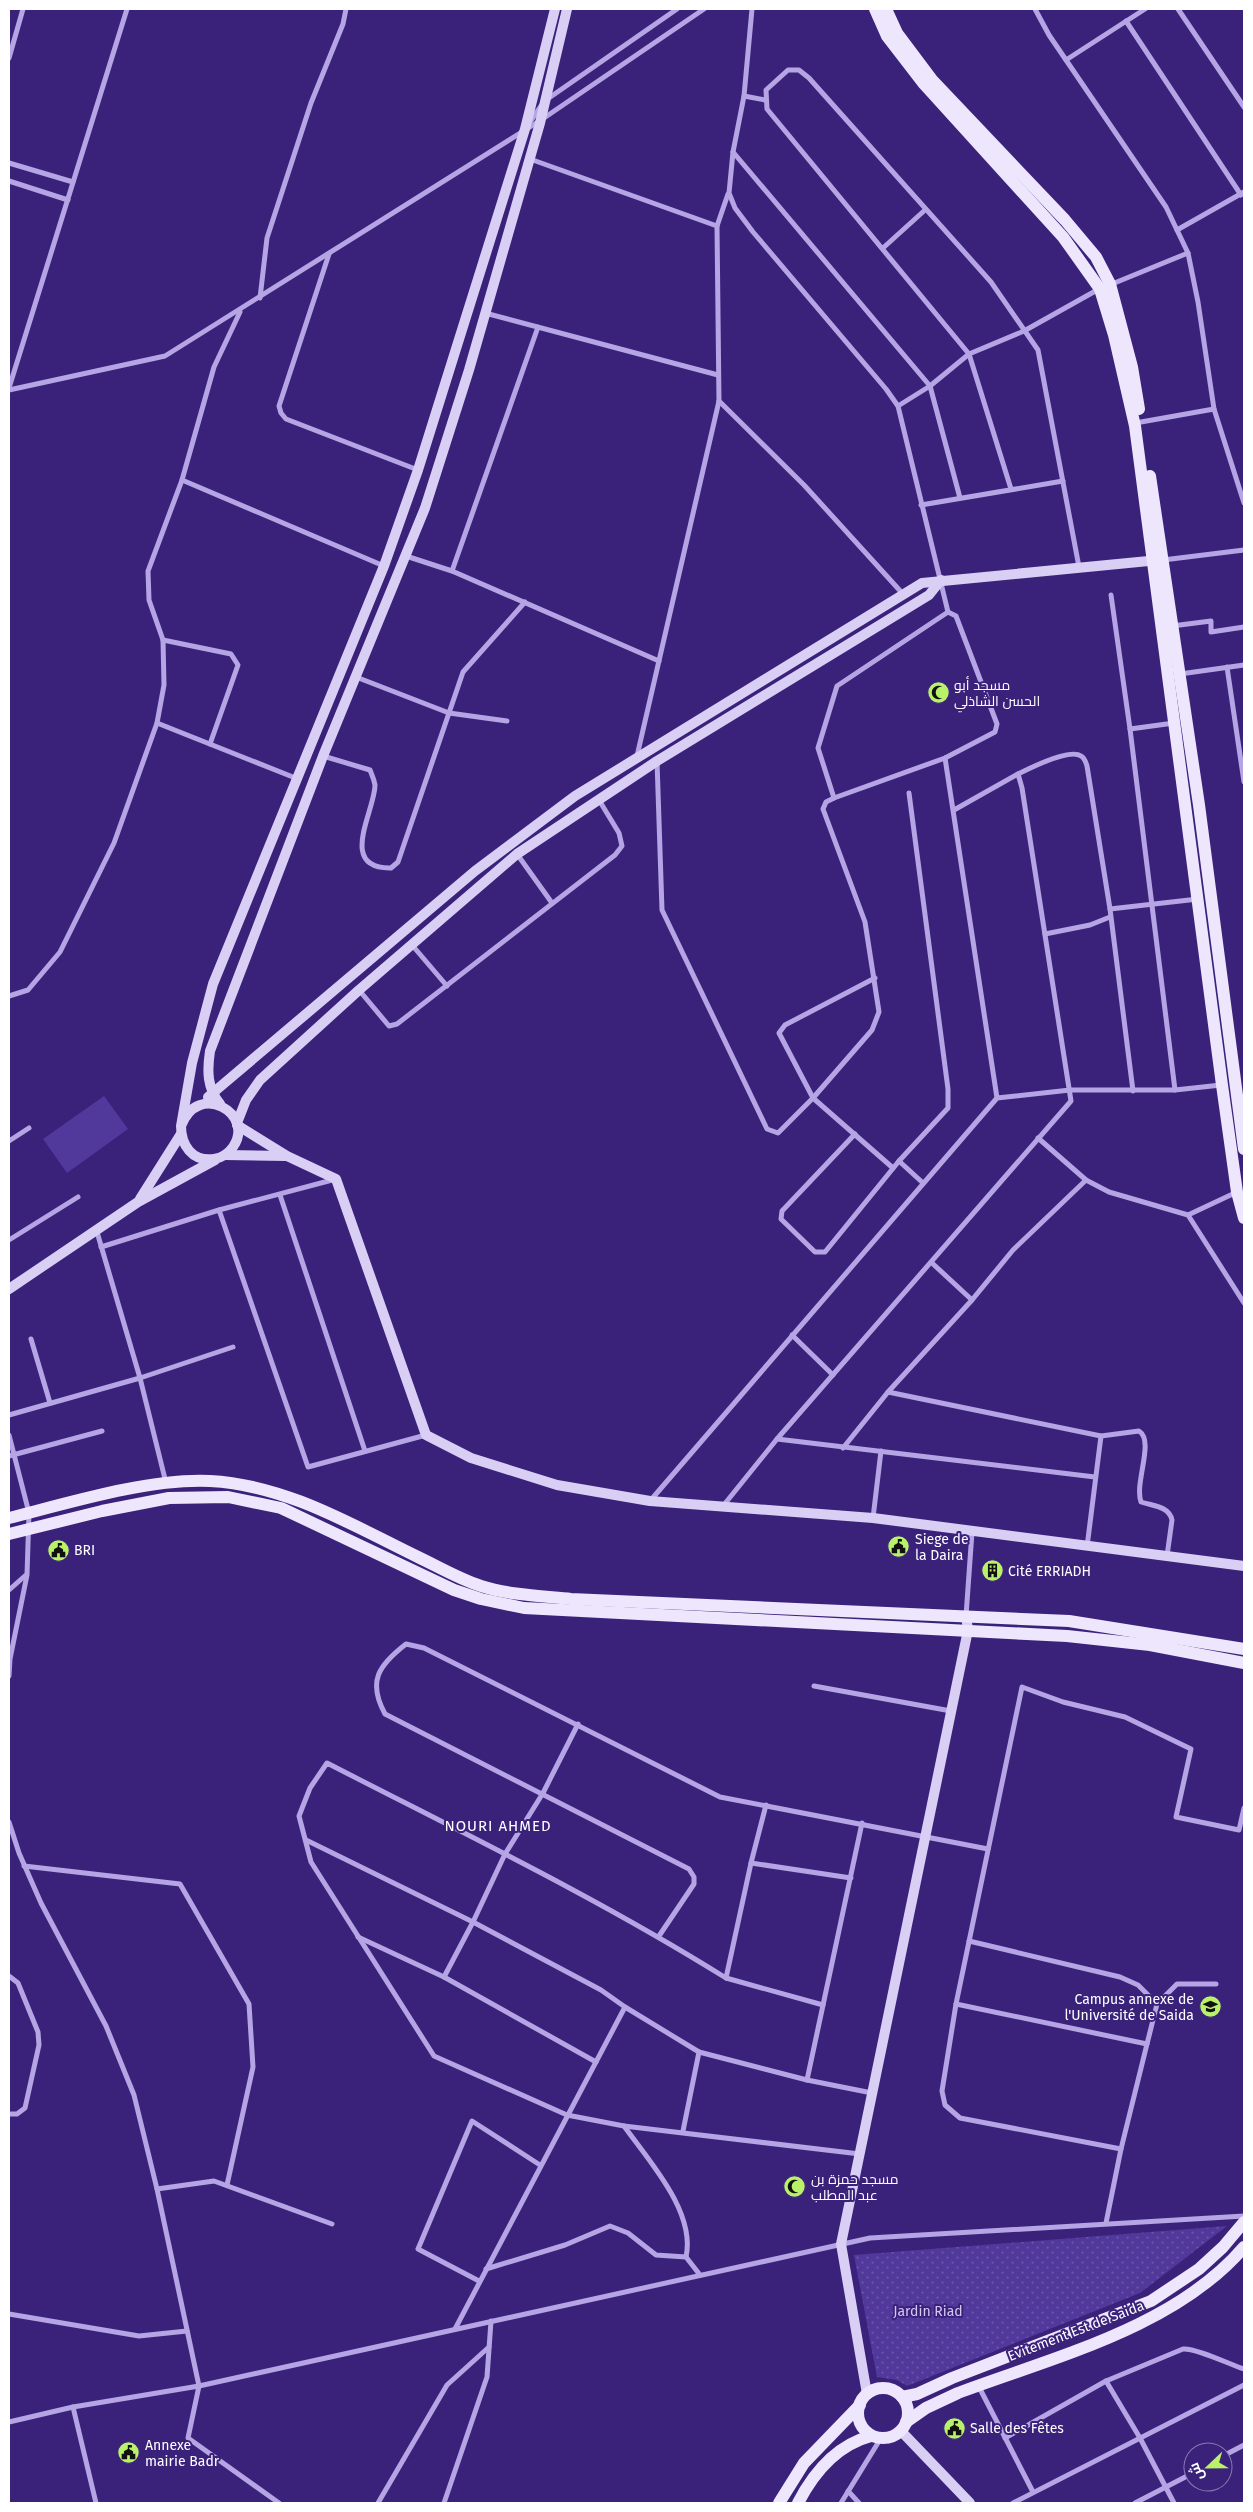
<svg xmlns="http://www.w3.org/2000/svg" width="1253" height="2512" viewBox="0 0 1253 2512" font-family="'Fira Sans',Cairo,sans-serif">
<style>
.grass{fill:#51389b}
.park{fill:url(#park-dots)}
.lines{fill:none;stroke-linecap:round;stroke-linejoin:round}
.street{stroke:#b5a5e5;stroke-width:5}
.secondary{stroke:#d9cff5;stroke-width:10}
.primary{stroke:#ede6fd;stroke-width:12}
.labels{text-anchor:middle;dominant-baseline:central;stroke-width:4;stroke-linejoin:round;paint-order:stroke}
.poi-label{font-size:14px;fill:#fff;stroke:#3a227b;text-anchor:start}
.park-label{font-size:14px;fill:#d3c8f4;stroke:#3a227b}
.street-label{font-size:14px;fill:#fff;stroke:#3a227b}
.neighbourhood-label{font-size:15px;letter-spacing:1px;fill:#fff;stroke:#3a227b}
</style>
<defs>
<pattern id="park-dots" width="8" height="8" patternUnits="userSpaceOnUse" patternTransform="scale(1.25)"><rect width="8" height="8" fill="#51389b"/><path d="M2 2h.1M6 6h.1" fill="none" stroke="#6b56aa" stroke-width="1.8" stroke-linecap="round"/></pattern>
</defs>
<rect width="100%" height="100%" fill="#3a227b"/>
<!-- grass -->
<path class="grass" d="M104,1096l24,33 -61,44 -24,-34z"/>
<!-- park -->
<path class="park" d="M1227,2226l-87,67 -233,93 -10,-6 -20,-3 -23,-122z"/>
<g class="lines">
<!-- street -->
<g class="street">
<path d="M752,9l-8,87 -11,56 -4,41 6,15 18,24 133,157 12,17 50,206"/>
<path d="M1035,9l14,26 117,172 22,46 10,49 16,107 30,94"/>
<path d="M1178,9l66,98"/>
<path d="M1126,21l115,174"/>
<path d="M9,58l14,-49"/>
<path d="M1066,60l79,-51"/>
<path d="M744,96l21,4"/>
<path d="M546,100l131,-91"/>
<path d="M530,122l11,-16"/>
<path d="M733,152l197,234 30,112"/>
<path d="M530,159l187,67"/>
<path d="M9,163l64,19"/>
<path d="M9,181l59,19"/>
<path d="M1177,230l67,-38"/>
<path d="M883,248l42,-38"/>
<path d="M329,254l-50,152 2,7 5,6 132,51"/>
<path d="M1112,284l76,-31"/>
<path d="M260,298l7,-60 44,-135 32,-79 3,-15"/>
<path d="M485,313l233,62"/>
<path d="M9,388l118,-379"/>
<path d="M9,390l156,-34 376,-236 163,-111"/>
<path d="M719,401l85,84 99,109"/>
<path d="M898,406l32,-20 39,-32 55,-23 75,-42"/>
<path d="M1141,422l73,-13"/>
<path d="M182,480l202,86"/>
<path d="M1011,489l-42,-135 -202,-245 -1,-19 22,-20h11l10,8 182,204 47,68 41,217"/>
<path d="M921,505l142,-24"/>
<path d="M406,556l46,15 207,90"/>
<path d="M1163,560l81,-10"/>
<path d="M452,571l86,-244"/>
<path d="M1111,595l19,134 45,361"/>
<path d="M948,612l8,4 41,108 -2,8 -50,26 -111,40 -16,-50 19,-62z"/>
<path d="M1172,626l39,-5v11l33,-5"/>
<path d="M163,640l68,14 7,11 -28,79"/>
<path d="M1227,667l17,115"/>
<path d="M1180,674l64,-9"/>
<path d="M507,721l-58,-8 14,-41 62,-70"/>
<path d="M157,723l141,56"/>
<path d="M1130,729l44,-6"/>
<path d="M323,756l47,14c2,5 4,9 5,15 0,26 -38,84 16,83l7,-6 51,-149 -93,-36"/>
<path d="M637,756l82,-355 -2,-175 11,-32"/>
<path d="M945,758l52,340"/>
<path d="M657,761l5,149 105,219 11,4 35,-35 59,-68 7,-18 -14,-90 -42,-113 3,-7 8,-4"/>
<path d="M1018,774c12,-6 52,-26 63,-18 4,2 5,7 6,10l23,143"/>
<path d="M517,854l35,49"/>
<path d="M1045,934l45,-9 20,-8"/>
<path d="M412,945l35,41"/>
<path d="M875,978l-90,47 -6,8 34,65 80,70"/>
<path d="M359,990l30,36 8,-2 218,-169 7,-9 -3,-13 -20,-33"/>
<path d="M9,996l19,-6 32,-38 54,-109 43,-120 7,-38 -1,-45 -14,-40 -1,-29 34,-91 32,-113 26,-55"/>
<path d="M1133,1091l-23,-182 88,-10"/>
<path d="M855,1134l-73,77 -1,8 34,33h10l74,-91 49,-53v-19l-39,-296"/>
<path d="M1038,1138l48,42 23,12 79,23 56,88"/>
<path d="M9,1141l20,-13"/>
<path d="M899,1161l24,22"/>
<path d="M280,1195l85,256"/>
<path d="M219,1210l89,257 118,-32"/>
<path d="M1188,1215l49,-23"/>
<path d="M97,1232l43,146 26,105"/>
<path d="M9,1240l69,-43"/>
<path d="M101,1247l118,-37 117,-31"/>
<path d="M972,1300l41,-50 73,-70"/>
<path d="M792,1335l41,40"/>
<path d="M31,1339l19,64"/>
<path d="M888,1392l213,44 38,-5c16,10 -5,52 2,71 12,4 28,4 31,18l-5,36"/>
<path d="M9,1415l131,-37 93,-31"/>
<path d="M9,1435l20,78 -2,62 -17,84 -1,17"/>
<path d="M777,1439l318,38"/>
<path d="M843,1448l45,-56 84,-92 -40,-37"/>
<path d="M9,1456l93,-25"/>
<path d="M650,1501l347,-403 73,-8h105l46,-5"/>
<path d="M723,1506l54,-67 294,-338 -49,-313 -4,-14 -64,36"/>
<path d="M873,1518l8,-67"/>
<path d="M1087,1547l14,-111"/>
<path d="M9,1590l17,-15"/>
<path d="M966,1616l6,-84"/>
<path d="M814,1686l137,25"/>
<path d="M766,1805l-15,58 -25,115c-128,-80 -265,-146 -399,-215l-17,25 -11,28 12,46 123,194 133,59 57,11 236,28"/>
<path d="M9,1822l10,31 22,50 65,123 28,69 23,94 42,197 -11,52 91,65"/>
<path d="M306,1840l167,82 128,68 24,17 74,45 -16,79"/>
<path d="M751,1863l100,15"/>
<path d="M24,1866l156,18 69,120 4,63 -26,118"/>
<path d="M659,1936l35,-52v-7l-5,-8 -304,-155c-18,-33 -6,-49 21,-70l18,4 296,149 268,52"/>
<path d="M358,1937l86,40 152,85"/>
<path d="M969,1941l151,36 18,8 19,19"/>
<path d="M9,1976l9,7 20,49 1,13 -14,63 -8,6h-8"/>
<path d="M444,1977l29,-55 32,-68 38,-61 35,-69"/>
<path d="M726,1978l97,27"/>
<path d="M956,2004l191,40 -26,105 -15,74"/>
<path d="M1147,2044l10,-40 20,-20h39"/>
<path d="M699,2052l108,28 65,13"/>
<path d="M807,2080l55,-257"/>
<path d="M624,2126c25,35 72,86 62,131"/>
<path d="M1121,2149l-161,-31 -15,-13 -3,-14 14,-87 66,-317 41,15 62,15 66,32 -15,68 63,13 5,-22"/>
<path d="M157,2189l57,-8 118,43"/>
<path d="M486,2269l79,-24 45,-19 18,7 28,22 30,2 14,18"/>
<path d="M479,2281l-61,-32 54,-128 68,44"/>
<path d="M9,2314l130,22 48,-5"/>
<path d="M455,2329l170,-322"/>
<path d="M1106,2381l34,57 34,65"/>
<path d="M978,2385l55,107"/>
<path d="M73,2407l23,96"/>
<path d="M9,2422l64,-15 126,-21 671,-148 374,-22"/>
<path d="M1005,2438l101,-57 77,-32c13,-1 46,15 61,20"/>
<path d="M1223,2456l21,-11"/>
<path d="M848,2491l11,12"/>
<path d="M378,2503l69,-118 42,-38"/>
<path d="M444,2503l43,-126 4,-56"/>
<path d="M841,2503l40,-65"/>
<path d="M1013,2503l231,-118"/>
<path d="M1135,2503l58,-30"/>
</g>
<!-- secondary -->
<g class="secondary">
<path d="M208,1097l267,-226 100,-75 347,-213 237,-23"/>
<path d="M220,1104c-13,-16 -13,-33 -10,-53l113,-295 102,-248 44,-138 71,-247 27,-114"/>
<path d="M237,1123l9,-23 14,-20 99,-90 158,-136 140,-93 272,-166 12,-15"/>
<path d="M237,1125l50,31 49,23 90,256 45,23 86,27 93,16 223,17 371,48"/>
<path d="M181,1126c17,-46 75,-12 52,21 -5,7 -12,11 -19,12 -22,3 -33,-14 -33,-33l11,-63 21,-79 171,-418 34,-96 107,-341 30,-120"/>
<path d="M225,1155l61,1"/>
<path d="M140,1199l41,-65"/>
<path d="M9,1289l129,-87 77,-42"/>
<path d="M867,2394l-26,-150 127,-614 -2,-14"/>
<path d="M901,2431l69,72"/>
</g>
<!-- primary -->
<g class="primary">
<path d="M875,9l12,27 37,48 139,153 37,52 14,46 21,91 87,659 15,107 7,26"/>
<path d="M886,9l11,24 36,48 132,139 31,37 14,27 22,83 7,42"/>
<path d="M1150,476l49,329 45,344"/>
<path d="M9,1518c59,-15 140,-40 201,-37 76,4 142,44 208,76 21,10 41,22 63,29 28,9 60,10 90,13l498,22 175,28"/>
<path d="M9,1534l93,-23 67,-13 59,-1 53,11 173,82 27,9 43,9 543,28 83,9 94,18"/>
<circle cx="883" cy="2413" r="25"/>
<path d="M902,2397l15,-3 35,-16 199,-77 48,-32 24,-22 21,-25"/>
<path d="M906,2422l20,-14 32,-15c96,-36 218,-66 286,-146"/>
<path d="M779,2503l25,-40 56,-58"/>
<path d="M798,2503c16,-31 39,-58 73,-67"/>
</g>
</g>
<!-- icons -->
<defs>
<symbol id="mosque-disc" viewBox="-11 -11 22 22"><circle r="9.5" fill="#b9f168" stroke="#3a227b"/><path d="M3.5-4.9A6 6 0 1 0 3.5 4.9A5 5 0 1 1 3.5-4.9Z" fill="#111"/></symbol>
<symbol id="civic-disc" viewBox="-11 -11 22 22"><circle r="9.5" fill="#b9f168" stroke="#3a227b"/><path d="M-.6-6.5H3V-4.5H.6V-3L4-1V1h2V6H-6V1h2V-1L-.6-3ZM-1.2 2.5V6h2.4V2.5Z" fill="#111"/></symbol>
<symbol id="building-disc" viewBox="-11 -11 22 22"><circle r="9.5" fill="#b9f168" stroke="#3a227b"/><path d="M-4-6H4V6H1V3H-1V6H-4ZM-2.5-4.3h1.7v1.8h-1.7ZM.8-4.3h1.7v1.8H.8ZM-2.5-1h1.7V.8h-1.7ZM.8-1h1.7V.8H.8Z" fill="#111"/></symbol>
<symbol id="university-disc" viewBox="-11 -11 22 22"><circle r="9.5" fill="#b9f168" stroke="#3a227b"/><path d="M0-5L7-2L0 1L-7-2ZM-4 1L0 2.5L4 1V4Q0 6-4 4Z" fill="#111"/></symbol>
</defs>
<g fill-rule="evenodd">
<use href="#mosque-disc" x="926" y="680" width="25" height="25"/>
<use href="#civic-disc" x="886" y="1534" width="25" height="25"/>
<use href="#civic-disc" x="46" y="1538" width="25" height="25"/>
<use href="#building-disc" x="980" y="1558" width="25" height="25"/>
<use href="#university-disc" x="1198" y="1994" width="25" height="25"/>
<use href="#mosque-disc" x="782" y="2174" width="25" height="25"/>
<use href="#civic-disc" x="942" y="2416" width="25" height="25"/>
<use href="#civic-disc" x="116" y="2440" width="25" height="25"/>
</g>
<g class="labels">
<!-- poi labels -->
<g class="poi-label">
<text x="954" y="685">مسجد أبو<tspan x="954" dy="16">الحسن الشاذلي</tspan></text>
<text x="915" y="1539">Siege de<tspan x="915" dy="16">la Daira</tspan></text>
<text x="74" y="1550">BRI</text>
<text x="1008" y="1571">Cité ERRIADH</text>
<text x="1194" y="1999" text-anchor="end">Campus annexe de<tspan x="1194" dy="16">l'Université de Saida</tspan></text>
<text x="811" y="2179">مسجد حمزة بن<tspan x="811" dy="16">عبد المطلب</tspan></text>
<text x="970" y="2428">Salle des Fêtes</text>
<text x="145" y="2445">Annexe<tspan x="145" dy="16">mairie Badr</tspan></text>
</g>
<!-- park labels -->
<g class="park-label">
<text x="928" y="2311">Jardin Riad</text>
</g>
<!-- street labels -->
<g class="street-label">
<text transform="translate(1076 2331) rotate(-21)">Evitement Est de Saida</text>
</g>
<!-- neighbourhood labels -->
<g class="neighbourhood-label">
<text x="498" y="1826">NOURI AHMED</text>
</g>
</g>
<!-- border -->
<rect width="1253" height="2512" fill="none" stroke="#ffffff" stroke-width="20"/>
<!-- north arrow -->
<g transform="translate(1208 2467) rotate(248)"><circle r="24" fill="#3a227b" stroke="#897ab0"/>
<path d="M0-4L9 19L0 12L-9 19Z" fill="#b9f168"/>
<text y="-8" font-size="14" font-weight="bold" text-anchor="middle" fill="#ffffff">ش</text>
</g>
</svg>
